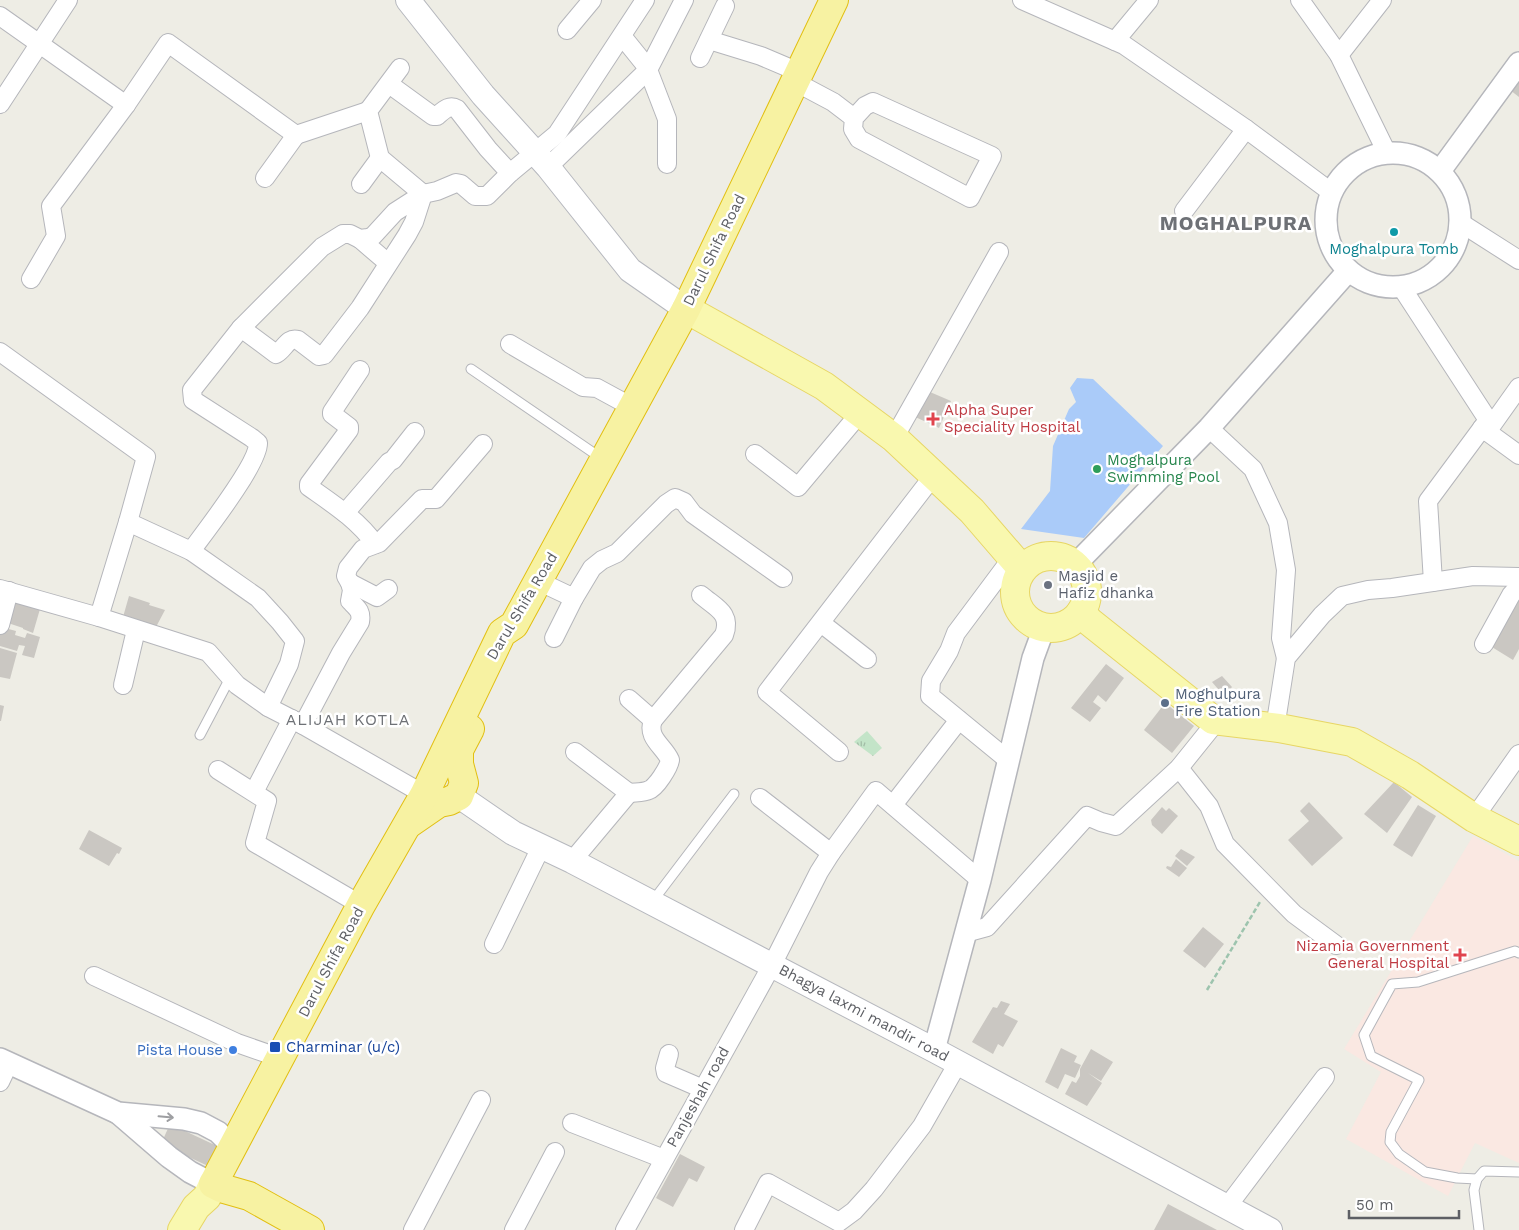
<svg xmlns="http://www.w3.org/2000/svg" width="1519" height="1230" viewBox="0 0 1519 1230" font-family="'Work Sans',sans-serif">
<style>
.medical{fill:#fae8e2}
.grass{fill:url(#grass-tufts)}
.water{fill:#aacbf9}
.building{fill:#cac7c2}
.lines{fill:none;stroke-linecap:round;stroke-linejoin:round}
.service-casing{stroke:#b5b6bb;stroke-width:11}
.minor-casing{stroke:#b5b6bb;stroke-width:20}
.tertiary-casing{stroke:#b5b6bb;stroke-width:24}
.secondary-casing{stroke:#b6b8be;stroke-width:26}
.primary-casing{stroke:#e7d665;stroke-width:30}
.trunk-casing{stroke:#e2bf11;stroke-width:30}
.path{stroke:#9dc4ae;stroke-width:2.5;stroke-dasharray:5 2.5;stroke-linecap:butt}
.service{stroke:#fff;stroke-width:9}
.minor{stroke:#fff;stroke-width:18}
.tertiary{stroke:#fff;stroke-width:21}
.secondary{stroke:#fff;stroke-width:24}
.primary{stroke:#f9f8af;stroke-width:28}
.trunk{stroke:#f7f2a2;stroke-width:28}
.oneway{stroke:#9e9fa2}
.culture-dot{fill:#0f9aa8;stroke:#fff;stroke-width:2}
.health-dot{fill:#e0444e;stroke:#fff;stroke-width:2}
.leisure-dot{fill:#2e9e5b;stroke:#fff;stroke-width:2}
.worship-dot{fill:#6b7280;stroke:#fff;stroke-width:2}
.service-dot{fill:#5c6f8a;stroke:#fff;stroke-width:2}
.transit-dot{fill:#1a4fb4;stroke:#fff;stroke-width:2}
.shop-dot{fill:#3f7fe0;stroke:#fff;stroke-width:2}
.labels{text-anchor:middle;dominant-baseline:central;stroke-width:5;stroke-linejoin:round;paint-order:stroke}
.culture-label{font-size:15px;fill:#0d838f;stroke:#fff}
.street-label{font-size:15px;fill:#5d5f64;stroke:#fff}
.health-label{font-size:15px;fill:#be3a42;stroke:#fff;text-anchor:start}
.leisure-label{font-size:15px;fill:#27864d;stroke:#fff;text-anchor:start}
.worship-label{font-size:15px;fill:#5b616d;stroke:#fff;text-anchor:start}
.service-label{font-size:15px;fill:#4e5e75;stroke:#fff;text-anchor:start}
.transit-label{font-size:15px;fill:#164399;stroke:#fff;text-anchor:start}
.shop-label{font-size:15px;fill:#366cbe;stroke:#fff;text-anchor:end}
.neighbourhood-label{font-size:16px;letter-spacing:1px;fill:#6e7176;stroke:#fff}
.district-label{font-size:20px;font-weight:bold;letter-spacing:1px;fill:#6e7176;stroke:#fff}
</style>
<defs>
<pattern id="grass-tufts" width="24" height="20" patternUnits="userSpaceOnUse" patternTransform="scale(1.25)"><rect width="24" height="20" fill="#c3e4c8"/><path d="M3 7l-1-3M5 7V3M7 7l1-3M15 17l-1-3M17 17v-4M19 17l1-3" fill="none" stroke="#a2bca6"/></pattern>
</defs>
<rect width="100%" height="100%" fill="#eeede5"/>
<!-- medical -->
<path class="medical" d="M1473,836l46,25v302l-44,-20 -27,53 -102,-57 35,-67 -37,-23z"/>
<!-- grass -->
<path class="grass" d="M867,731l15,17 -9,8 -19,-14z"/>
<!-- water -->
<path class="water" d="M1077,378l16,1 70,67 -79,92 -63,-9 29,-38 3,-45 16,-37 7,-7 -6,-14z"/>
<!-- building -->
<g class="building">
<path d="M1519,79v18l-9,-7z"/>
<path d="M923,389l28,12 -12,27 -28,-13z"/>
<path d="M1519,593v56l-6,11 -26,-16z"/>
<path d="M129,596l21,7 -1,2 16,5 -9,17 -33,-10z"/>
<path d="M11,601l29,8 -7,24 -10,-4v-1l-21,-7z"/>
<path d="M1,627l15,4 -1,4 10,3 2,-5 13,4 -6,21 -12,-3 3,-9 -6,-1 -2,6 -17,-5v-14z"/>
<path d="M0,648l17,5 -7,26 -10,-2z"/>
<path d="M1106,664l18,14 -18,24 -8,-7 -5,7 8,6 -11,14 -19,-14z"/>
<path d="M1222,676l10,11 -8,9 -12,-14z"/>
<path d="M1165,703l29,23 -22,27 -28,-23z"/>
<path d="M0,705l4,1 -3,15h-1z"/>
<path d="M1394,782l18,15 -25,36 -23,-19z"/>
<path d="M1309,802l34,36 -31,28 -24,-26 21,-19 -9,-10z"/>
<path d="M1418,805l18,11 -24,41 -19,-12z"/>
<path d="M1162,807l4,4 3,-3 9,8 -16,18 -10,-9 -1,-5z"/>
<path d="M89,830l33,18 -3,6 -2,-1 -8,13 -30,-17z"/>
<path d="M1181,849l14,8 -8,9 -12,-10z"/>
<path d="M1176,859l11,9 -8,9 -13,-9 1,-2 4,1z"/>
<path d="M1203,927l21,17 -19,24 -22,-17z"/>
<path d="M1001,1001l9,3 -6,10 14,7 -15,26 -5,-3 -5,10 -21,-12 21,-35 4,1z"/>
<path d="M1061,1048l16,8 -3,6 7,3 -6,13 -10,-4 -7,15 -13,-7z"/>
<path d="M1091,1049l22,13 -12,19 -13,-8 14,10 -15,23 -22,-12 7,-13 4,2 4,-7v-7z"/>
<path d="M170,1124l47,22 -9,20 -47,-22z"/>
<path d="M680,1154l25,13 -8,15 -8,-4 -16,29 -17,-9z"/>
<path d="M1168,1204l49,26h-63z"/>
</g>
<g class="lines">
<defs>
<g id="service">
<path d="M471,369l130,89"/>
<path d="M200,735l30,-57"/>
<path d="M652,902l82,-108"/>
<path d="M1477,1179l-20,-1 -32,-6 -26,-18 -9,-12 1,-10 28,-52 -48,-24 -7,-21 28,-51 26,-2 97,-31 4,2"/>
<path d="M1479,1230l-5,-40 3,-11 7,-8 35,1"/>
</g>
<g id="minor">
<path d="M1022,0l102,45 122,84 85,63"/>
<path d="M1300,0l39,55 48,98"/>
<path d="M0,16l126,89"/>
<path d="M567,30l25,-30"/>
<path d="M622,36l25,31 20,52v45"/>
<path d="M709,40l52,16 40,17"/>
<path d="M1115,41l34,-41"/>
<path d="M1339,55l43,-55"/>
<path d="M700,58l25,-52"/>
<path d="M389,84l44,32h4c6,-5 12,-12 20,-7l31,40 22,24"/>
<path d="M801,85l32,17 21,16 11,-12 8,-4 119,54 -22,42 -111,-59 -6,-10 1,-11"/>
<path d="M0,104l68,-104"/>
<path d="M548,167l100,-97 36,-70"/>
<path d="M265,178l31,-43"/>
<path d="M361,184l19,-26"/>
<path d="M1184,211l62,-82"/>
<path d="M1461,223l58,37"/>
<path d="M360,239l28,24"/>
<path d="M31,279l25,-43 -5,-30 75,-101 42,-62 128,92 72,-24"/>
<path d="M1402,288l86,132 -60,81 5,81"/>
<path d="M241,328l35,26c9,-5 11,-17 22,-14l21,16 5,-1 36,-47 47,-73 7,-13 9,-28 -43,-36 -12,-47 32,-43"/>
<path d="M510,344l73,43 14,1 35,19"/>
<path d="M0,352l146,105 -18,65 -29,95"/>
<path d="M360,370l-28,42v2l17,13v3l-40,54v3c24,17 49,33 66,57"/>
<path d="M1209,428l44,41 25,54 8,47 -5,68 5,20"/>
<path d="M1482,428l37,27"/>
<path d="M1487,432l32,-45"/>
<path d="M894,438l105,-186"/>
<path d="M755,454l43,33 62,-74"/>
<path d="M345,513l44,-51 4,-2 22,-28"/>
<path d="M128,522l63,29 67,47 22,24 15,19 -6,23 -21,43"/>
<path d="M191,551c14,-19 68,-88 67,-108l-6,-5 -59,-38 -1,-10 49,-62 81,-81 21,-13h7l10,5 8,-1 5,-2 22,-24 28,-18 14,-3 19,-8 5,1 14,12h12l23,-23 47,-39 88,-134"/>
<path d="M538,581l36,17 18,-30 10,-8 15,-7 49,-49 9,-6 9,4 9,12 90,64"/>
<path d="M350,583l27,14 11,-8"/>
<path d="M0,589l99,28 109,35 29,33 31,22 35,18 129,74"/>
<path d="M821,623l46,36"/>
<path d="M0,625l9,-34"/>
<path d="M554,638l20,-40"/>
<path d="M1484,644l27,-49 8,-9"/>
<path d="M123,685l13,-55"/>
<path d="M653,720l71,-85c8,-22 -8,-27 -23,-40"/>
<path d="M303,725l38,-72 19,-31c2,-11 -3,-14 -10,-21l2,-11 -2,-7 -4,-7 2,-8 15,-19 16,-6 43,-44h14l47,-55"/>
<path d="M1275,728l11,-70 36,-43 20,-19 26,-6 24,-2 81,-12 46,1"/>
<path d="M839,752l-72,-60 167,-217"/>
<path d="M1008,760l-78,-64 1,-15 18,-30 7,-18 56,-75"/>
<path d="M1179,768l30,38 16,38 69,70 42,31"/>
<path d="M218,770l49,31 -12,42 106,62"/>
<path d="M254,792l38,-73"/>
<path d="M629,793c6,-1 14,0 20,-3 7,-2 20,-23 21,-30 -6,-14 -24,-22 -17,-40l-24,-21"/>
<path d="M760,798l71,55"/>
<path d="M893,805l66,-85"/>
<path d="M1474,818l45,-64"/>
<path d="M572,861l57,-68 -54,-41"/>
<path d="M965,933l22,-6 100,-111 14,6 15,4 63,-58 37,-46"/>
<path d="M494,944l47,-97"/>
<path d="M94,976l143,67 43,15"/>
<path d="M669,1054l-4,14 1,5 37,16"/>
<path d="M0,1082l9,-19"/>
<path d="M572,1123l92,36"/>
<path d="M1227,1207l98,-130"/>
<path d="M413,1230l68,-130"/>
<path d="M514,1230l41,-78"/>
<path d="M625,1230l147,-265 47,-93 12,-19 45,-62 104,89"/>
<path d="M744,1230l24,-47 71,39 15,-11 20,-22 48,-63 36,-63"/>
</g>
<g id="tertiary">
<circle cx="1393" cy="220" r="67"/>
<path d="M1440,171l79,-108"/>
<path d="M1075,565l134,-137 139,-157"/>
<path d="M934,1050l46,-170 53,-222 11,-30"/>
<path d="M0,1059l118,54 66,6 17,4 17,9 14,14"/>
<path d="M118,1113l51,44 21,15 23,12"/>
</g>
<g id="secondary">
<path d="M408,0l75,95 65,72 82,103 56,39"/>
<path d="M459,796l54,37 59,28 362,189 336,180"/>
</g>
<g id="primary">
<path d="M686,309l138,77 70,52 78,73 50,58"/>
<circle cx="1051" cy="592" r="36"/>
<path d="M1081,612l9,10 123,98 66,8 73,14 58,33 64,43 45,23"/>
<path d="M182,1230l14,-23 11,-10 6,-13"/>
</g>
<g id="trunk">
<path d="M410,823l29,-20 10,-2 10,-5 5,-13 -5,-19v-14l11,-21"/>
<path d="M310,1230l-61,-34 -28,-8 -8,-4 148,-279 63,-110 78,-162 12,-8 172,-316 148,-309"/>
</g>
</defs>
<!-- service casing -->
<use href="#service" class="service-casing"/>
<!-- minor casing -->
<use href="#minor" class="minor-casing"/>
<!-- tertiary casing -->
<use href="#tertiary" class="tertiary-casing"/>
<!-- secondary casing -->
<use href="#secondary" class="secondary-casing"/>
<!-- primary casing -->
<use href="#primary" class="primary-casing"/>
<!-- trunk casing -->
<use href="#trunk" class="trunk-casing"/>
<!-- path -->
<path class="path" d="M1207,990l53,-88"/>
<!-- service -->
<use href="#service" class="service"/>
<!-- minor -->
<use href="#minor" class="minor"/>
<!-- tertiary -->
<use href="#tertiary" class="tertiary"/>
<!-- secondary -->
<use href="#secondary" class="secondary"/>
<!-- primary -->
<use href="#primary" class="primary"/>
<!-- trunk -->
<use href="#trunk" class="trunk"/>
</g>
<!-- one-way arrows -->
<defs><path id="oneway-shaft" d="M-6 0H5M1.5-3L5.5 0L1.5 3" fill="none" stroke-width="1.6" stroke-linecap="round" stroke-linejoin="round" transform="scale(1.25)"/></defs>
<use class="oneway" href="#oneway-shaft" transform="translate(166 1117) rotate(5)"/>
<!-- markers -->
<circle class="culture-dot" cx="1394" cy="232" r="5"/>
<g class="health-dot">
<path d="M930.5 411.5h5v5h5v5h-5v5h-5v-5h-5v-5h5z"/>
<path d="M1457.5 947.5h5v5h5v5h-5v5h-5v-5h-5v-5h5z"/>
</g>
<circle class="leisure-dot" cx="1097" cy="469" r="5"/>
<circle class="worship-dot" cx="1048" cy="585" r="5"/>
<circle class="service-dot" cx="1165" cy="703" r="5"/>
<rect class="transit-dot" x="269" y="1041" width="12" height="12" rx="2.5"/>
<circle class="shop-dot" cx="233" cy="1050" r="5"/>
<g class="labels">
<!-- culture labels -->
<g class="culture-label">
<text x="1394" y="249">Moghalpura Tomb</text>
</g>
<!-- street labels -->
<g class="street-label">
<text transform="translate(714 250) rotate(-64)">Darul Shifa Road</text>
<text transform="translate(522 606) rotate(-59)">Darul Shifa Road</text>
<text transform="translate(331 962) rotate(-62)">Darul Shifa Road</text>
<text transform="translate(864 1013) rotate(28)">Bhagya laxmi mandir road</text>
<text transform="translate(698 1097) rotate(-61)">Panjeshah road</text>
</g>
<!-- health labels -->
<g class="health-label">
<text x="944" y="410">Alpha Super<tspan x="944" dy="17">Speciality Hospital</tspan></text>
<text x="1449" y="946" text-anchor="end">Nizamia Government<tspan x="1449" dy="17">General Hospital</tspan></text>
</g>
<!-- leisure labels -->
<g class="leisure-label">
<text x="1107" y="460">Moghalpura<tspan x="1107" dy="17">Swimming Pool</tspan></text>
</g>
<!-- worship labels -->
<g class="worship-label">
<text x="1058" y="576">Masjid e<tspan x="1058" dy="17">Hafiz dhanka</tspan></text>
</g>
<!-- service labels -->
<g class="service-label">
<text x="1175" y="694">Moghulpura<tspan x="1175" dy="17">Fire Station</tspan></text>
</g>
<!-- transit labels -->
<g class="transit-label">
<text x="286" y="1047">Charminar (u/c)</text>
</g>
<!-- shop labels -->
<g class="shop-label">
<text x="223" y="1050">Pista House</text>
</g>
<!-- neighbourhood labels -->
<g class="neighbourhood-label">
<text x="348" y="719">ALIJAH KOTLA</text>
</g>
<!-- district labels -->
<g class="district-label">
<text x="1236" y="223">MOGHALPURA</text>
</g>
</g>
<!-- scale -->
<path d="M1349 1210v8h110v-8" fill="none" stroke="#5d5f64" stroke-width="2.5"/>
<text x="1356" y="1210" font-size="15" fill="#5d5f64" stroke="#ffffff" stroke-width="4" paint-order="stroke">50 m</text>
</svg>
